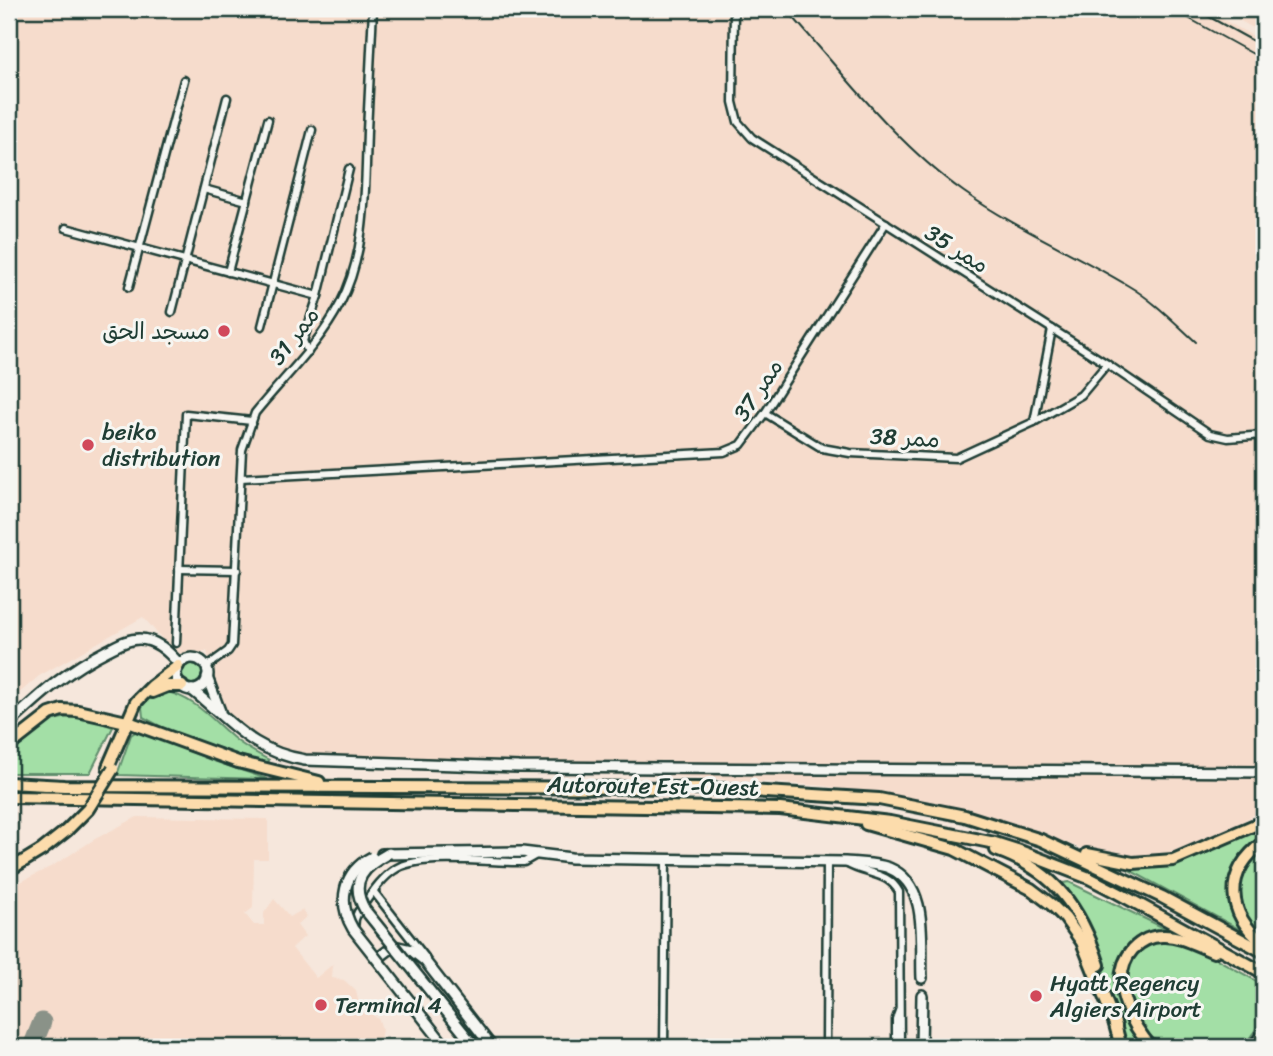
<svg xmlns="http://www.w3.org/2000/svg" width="1273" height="1056" viewBox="0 0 1273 1056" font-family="Sriracha,'Playpen Sans Arabic',sans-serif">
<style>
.built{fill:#f6dccc}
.green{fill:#a3dfa6;stroke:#618e6d;stroke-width:2}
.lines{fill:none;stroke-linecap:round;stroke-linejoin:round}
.taxiway{stroke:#8a9288;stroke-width:19}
.minor-casing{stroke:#1f3d34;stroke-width:11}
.secondary-casing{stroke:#1f3d34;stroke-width:14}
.motorway-casing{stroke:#1f3d34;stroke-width:16}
.minor{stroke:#f6f6f2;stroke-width:6}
.secondary{stroke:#f6f6f2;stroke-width:9}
.motorway{stroke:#fcdcac;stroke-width:10}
.rail{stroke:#1f3d34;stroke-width:2}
.secondary-bridge-casing{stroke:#1f3d34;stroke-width:14;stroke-linecap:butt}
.motorway-bridge-casing{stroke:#1f3d34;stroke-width:16;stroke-linecap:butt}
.secondary-bridge{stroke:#f6f6f2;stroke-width:9}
.motorway-bridge{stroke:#fcdcac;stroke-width:10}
.poi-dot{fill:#d1495b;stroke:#f6f6f2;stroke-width:2.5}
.labels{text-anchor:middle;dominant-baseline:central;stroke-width:6;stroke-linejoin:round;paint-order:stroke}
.street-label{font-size:23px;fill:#1f3d34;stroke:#f6f6f2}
.poi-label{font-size:23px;fill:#1f3d34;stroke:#f6f6f2;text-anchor:start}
</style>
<rect width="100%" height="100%" fill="#f6e7dc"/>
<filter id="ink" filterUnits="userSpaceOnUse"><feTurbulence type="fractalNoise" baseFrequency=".0143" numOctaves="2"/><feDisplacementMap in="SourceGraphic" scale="14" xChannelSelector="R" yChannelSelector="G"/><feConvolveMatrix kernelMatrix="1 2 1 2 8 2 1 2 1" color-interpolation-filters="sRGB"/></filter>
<g filter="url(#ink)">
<!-- built -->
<g class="built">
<path d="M9,9h1195l60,33v767l-42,24 -39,17 -26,7 -24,3 -27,-4 -104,-34 -63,-15 -114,-21 -388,-26 -121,-1 -38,-7 -44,-29 -13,-20 -14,-52 -22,4 -13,-5 -29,-33 -104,59 -30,26z"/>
<path d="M1219,9h45v25z"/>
<path d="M137,817l131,2v40h-14l-1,49 -8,6 9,11h10v-12l10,-14 16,18 12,-7 5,6 -10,9 8,11 -13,12 24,30 17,-14 -1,14 12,2 12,11 2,9 -3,8 13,3 11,9 3,9 -2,11 12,1 9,6h-392v-159l45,-23 41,-26z"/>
</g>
<!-- green -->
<g class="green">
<circle cx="192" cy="674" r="10"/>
<path d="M163,691c32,6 49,29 73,49 10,8 22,14 33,20l-1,5 -99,-34 -26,-14 -1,-10 7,-9z"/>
<path d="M68,717l28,4 17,6 -23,46h-81v-22l39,-30z"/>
<path d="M138,730l73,30 56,19 -150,-4 14,-40z"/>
<path d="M1264,825v11c-40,22 -44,65 -16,98l-126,-68 46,-2z"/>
<path d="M1264,847v91c-6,-4 -10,-10 -15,-17 -19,-26 -10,-56 15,-74z"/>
<path d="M1069,882l97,47c-9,2 -18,3 -26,7 -8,4 -15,12 -18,20 -15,32 0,64 20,91h-17l-20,-71 -13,-38 -29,-55z"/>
<path d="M1173,939l22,8 69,38v33l-21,29h-88l-28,-43 -2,-37c17,-22 21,-27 48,-28z"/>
</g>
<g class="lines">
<!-- taxiway -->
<path class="taxiway" d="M32,1047l10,-25"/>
<defs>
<g id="minor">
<path d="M734,9l-1,93 5,20 14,16 355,226 103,70 18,4 36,-3"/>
<path d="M204,189l43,12"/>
<path d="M66,228l252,68 -15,45 5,11"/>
<path d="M228,272l40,-152"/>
<path d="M129,287l55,-207"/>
<path d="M318,296l31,-127"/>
<path d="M172,312l55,-214"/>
<path d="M262,326l50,-196"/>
<path d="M765,413l57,35 28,5 106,5 78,-36 47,-27 26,-31"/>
<path d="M1034,422l18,-93"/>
<path d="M241,478l483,-26 17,-7 24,-32 121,-190"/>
<path d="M179,569l58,1"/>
<path d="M176,643l10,-229 66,7"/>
<path d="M206,667l22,-16 4,-6 10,-195 13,-37c28,-35 64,-68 85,-109 27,-51 25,-116 27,-173 2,-40 4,-81 6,-122"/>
<path d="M846,863c19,12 42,8 53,29l1,155"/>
<path d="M374,892l51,65"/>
<path d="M354,929l1,-10 3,-7c11,-14 21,-32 36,-42 24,-18 98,-7 130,-8l14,-8"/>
<path d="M664,1047l2,-188"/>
<path d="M826,1047l1,-185"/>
<path d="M896,1047v-28l3,-8"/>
</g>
<g id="secondary">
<circle cx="192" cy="674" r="16"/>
<path d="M207,677l13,34"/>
<path d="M192,690c40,32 59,61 113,70l214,7 745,5"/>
<path d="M9,724c33,-31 59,-54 99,-74 10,-5 20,-11 31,-11 17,0 30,13 40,25"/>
<path d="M382,854l140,-2 49,6 274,4c14,1 31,1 44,6 41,17 31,74 33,110"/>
<path d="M377,959l17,-13 17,4 14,11 67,86"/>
<path d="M921,1047l1,-52"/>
</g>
<g id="motorway">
<path d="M152,692l15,-6h15"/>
<path d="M9,746l41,-32 12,-4 16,1 53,12 107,39 81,20"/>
<path d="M108,767l28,-65 16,-16 26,-20"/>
<path d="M9,783l55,3 639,2 176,11 86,17 76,24 121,57 102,55"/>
<path d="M9,797l771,12 110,13 105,21 22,7 72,28 29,15 146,80"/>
<path d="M866,824l88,25 77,40 21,16 13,13 17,24 34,84"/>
<path d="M1264,842c-41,30 -38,71 0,102"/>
<path d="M996,850c58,20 85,58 103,115"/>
<path d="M1087,854l46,9 40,-3 91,-39"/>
<path d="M9,870l33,-20 24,-19"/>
<path d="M1114,1021l7,26"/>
<path d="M1151,1047c-21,-24 -44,-69 -18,-98 8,-8 18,-13 29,-13 18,-1 36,10 52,16"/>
<path d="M1253,1047l11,-13"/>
</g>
</defs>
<!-- minor casing -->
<use href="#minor" class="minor-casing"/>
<!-- secondary casing -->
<use href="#secondary" class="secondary-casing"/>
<!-- motorway casing -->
<use href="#motorway" class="motorway-casing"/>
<!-- minor -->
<use href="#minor" class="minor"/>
<!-- secondary -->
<use href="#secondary" class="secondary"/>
<!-- motorway -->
<use href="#motorway" class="motorway"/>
<!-- rail -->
<g class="rail">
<path d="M786,9c56,63 109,134 178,183 51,36 110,61 163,93 26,15 47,37 69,57"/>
<path d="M1172,9l92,51"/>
<path d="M1195,9l69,38"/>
</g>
<defs>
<g id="secondary-bridge">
<path d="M389,853c-24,13 -41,28 -24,57l110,137"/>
<path d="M372,857c-29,15 -35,45 -19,72l93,118"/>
</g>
<path id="motorway-bridge" d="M66,831l22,-22 25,-40"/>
</defs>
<!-- secondary-bridge casing -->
<use href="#secondary-bridge" class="secondary-bridge-casing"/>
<!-- motorway-bridge casing -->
<use href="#motorway-bridge" class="motorway-bridge-casing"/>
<!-- secondary-bridge -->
<use href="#secondary-bridge" class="secondary-bridge"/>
<!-- motorway-bridge -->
<use href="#motorway-bridge" class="motorway-bridge"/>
</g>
</g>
<!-- markers -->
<g class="poi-dot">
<circle cx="224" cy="331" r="7"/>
<circle cx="88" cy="445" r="7"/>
<circle cx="1036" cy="996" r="7"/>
<circle cx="321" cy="1005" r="7"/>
</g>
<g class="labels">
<!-- street labels -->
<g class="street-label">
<text transform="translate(957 249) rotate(32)">ممر 35</text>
<text transform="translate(294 336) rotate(-52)">ممر 31</text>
<text transform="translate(758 390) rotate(-56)">ممر 37</text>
<text transform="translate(905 438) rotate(3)">ممر 38</text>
<text transform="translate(653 786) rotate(1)">Autoroute Est-Ouest</text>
</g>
<!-- poi labels -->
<g class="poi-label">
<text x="210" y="331" text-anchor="end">مسجد الحق</text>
<text x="102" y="432">beiko<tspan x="102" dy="26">distribution</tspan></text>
<text x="1050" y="983">Hyatt Regency<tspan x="1050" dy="26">Algiers Airport</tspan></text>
<text x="335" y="1005">Terminal 4</text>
</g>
</g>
<!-- margin -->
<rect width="1273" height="1056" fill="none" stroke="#f6f6f2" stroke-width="35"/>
<rect x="18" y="18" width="1238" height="1021" fill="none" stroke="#1f3d34" stroke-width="2.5" filter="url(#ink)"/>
</svg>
